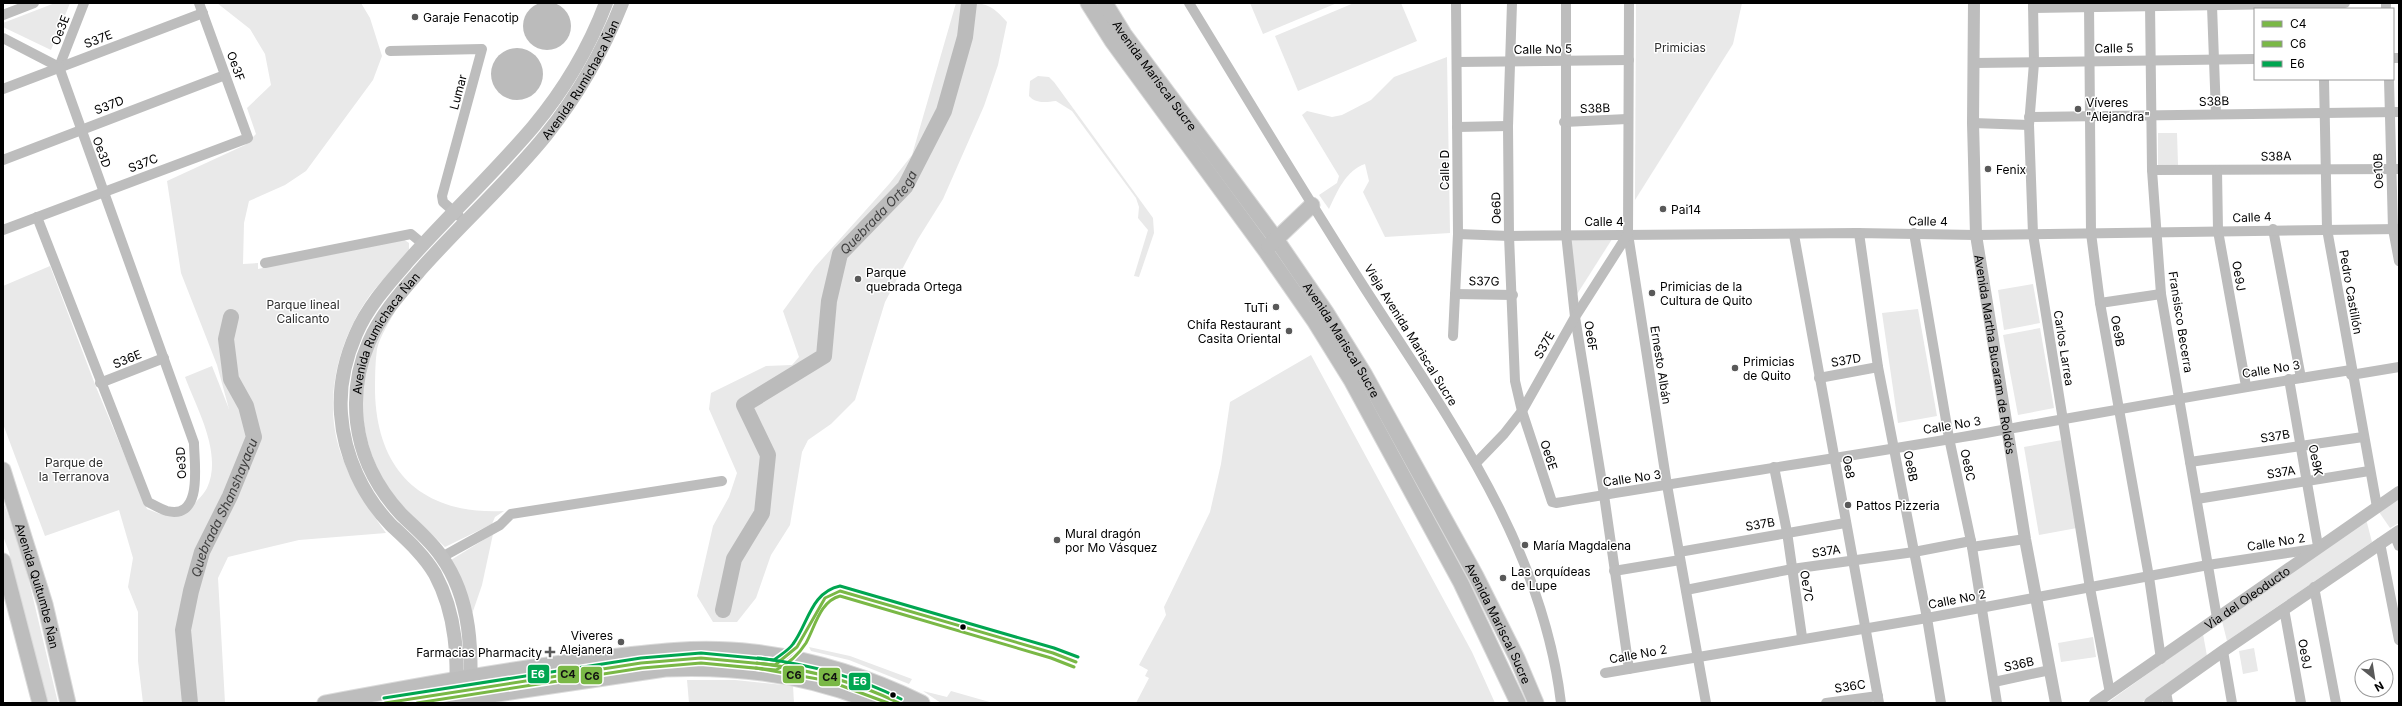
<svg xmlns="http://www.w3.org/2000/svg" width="2402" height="706" viewBox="0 0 2402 706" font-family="Inter,sans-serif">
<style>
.green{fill:#e9e9e9}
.water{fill:#bbb}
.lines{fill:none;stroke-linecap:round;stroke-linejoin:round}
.river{stroke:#bbb;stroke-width:16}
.primary-casing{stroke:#dbdbdb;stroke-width:17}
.minor{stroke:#bdbdbd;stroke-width:10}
.tertiary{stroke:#bdbdbd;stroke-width:12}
.secondary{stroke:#c0c0c0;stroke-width:14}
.primary{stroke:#bdbdbd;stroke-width:15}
.bus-1-casing{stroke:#fff;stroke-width:6}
.bus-2-casing{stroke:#fff;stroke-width:6}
.bus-3-casing{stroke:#fff;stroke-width:6}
.bus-1{stroke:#7ab846;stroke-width:3}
.bus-2{stroke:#7ab846;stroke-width:3}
.bus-3{stroke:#00a651;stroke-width:3}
.poi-dot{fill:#595959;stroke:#fff;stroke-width:1.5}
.bus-dot{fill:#000;stroke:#fff;stroke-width:1.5}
.labels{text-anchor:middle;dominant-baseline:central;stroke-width:3;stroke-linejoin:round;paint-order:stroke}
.poi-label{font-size:12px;fill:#000;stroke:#fff;text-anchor:start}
.street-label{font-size:12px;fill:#000;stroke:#fff}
.park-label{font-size:12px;fill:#2e2e2e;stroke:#fff}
.water-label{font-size:13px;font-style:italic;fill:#3f3f3f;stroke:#fff}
.line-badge{stroke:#fff;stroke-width:1.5}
.badge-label{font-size:11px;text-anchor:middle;font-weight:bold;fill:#fff}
.pale-badge-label{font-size:11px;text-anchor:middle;font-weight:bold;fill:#111}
</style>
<rect width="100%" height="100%" fill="#fff"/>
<!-- green -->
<g class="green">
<path d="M55,3h15l-19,47 -48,-23v-4z"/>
<path d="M217,3h144l9,15 12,38 -9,24 -67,91 -21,14 -36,16 -5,22 -1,41 15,-1v6l145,-30 6,4v8c-12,18 -31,31 -43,50 -28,42 -42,98 -27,147 10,31 28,59 47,85l-87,7 -71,17 -10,21 7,125h-82l-5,-42v-49l-10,-25 5,-29 -14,-48 -74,26 -42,-112v-138l47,-20 46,121 51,122 13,5 22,1c8,-8 19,-16 25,-27 16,-34 -10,-79 -22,-111l27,-11 17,43 -12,-44 -36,-92 -14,-92 78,-36 11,-11 -9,-26 24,-23 -6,-31 -15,-25z"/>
<path d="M956,3c26,0 33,-2 51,19l-9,43 -14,41 -41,93 -25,40 -33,63 -30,98 -24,24 -23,16 -6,12 -12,73 -19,30 -15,43 -19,24h-24l-16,-26 16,-70 16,-29 8,-24 -28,-64 2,-16 55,-27 26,-1 7,-8 -16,-46 32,-44 75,-84 22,-28z"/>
<path d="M1250,3h87l-74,31z"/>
<path d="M1354,3h47l16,38 -119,50 -23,-55z"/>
<path d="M1636,3h106l-9,41 -98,156z"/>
<path d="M1447,57l3,176 -65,4 -22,-45 6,-11 -4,-17c-19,6 -28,28 -36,45l-10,-14 18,-12 2,-7 -37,-61 5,-4 25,6 10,-2 29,-15 23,-23z"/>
<path d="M1038,76l11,1 5,5 99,136 1,15 -15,44 -5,-1 14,-46 -10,-12 1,-11 -3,-9 -64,-87 -16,-10c-10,1 -20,3 -27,-5l1,-15z"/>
<path d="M2158,133h19l1,32h-20z"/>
<path d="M1614,236l-40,63 -4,-61z"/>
<path d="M2033,284l7,39 -36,7 -6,-40z"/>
<path d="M397,308c-7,13 -17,28 -20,41 -2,14 -2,29 -2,43 2,81 49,123 129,119l-9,6 -3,7 -47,23c-19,-19 -40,-36 -55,-57 -37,-53 -39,-134 7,-182z"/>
<path d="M1918,309l19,107 -39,7 -16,-110z"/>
<path d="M2040,328l14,80 -36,7 -15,-80z"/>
<path d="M1311,355l161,297 23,51h-359l13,-25 -4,-2 3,-6 -9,-5 27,-50 -2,-8 46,-95 11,-48 9,-62z"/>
<path d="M2062,440l15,88 -38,7 -15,-88z"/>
<path d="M2399,498v25l-9,5 -11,-16z"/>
<path d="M3,501l20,55 35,147h-12l-37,-151 -6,-16z"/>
<path d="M2366,519l6,23 -145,99 -5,-20z"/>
<path d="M493,534l-11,51 -11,32 -20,-57z"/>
<path d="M2203,634l4,22 -66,47h-34z"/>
<path d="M2093,637l3,20 -35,5 -3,-19z"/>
<path d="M809,647l41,9 62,23 -3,5 -60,-24 -38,-9z"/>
<path d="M2254,648l4,23 -15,3 -4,-23z"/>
<path d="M687,680h48l58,6 1,17h-105z"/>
<path d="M923,691l24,6 4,-6 42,12h-52z"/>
</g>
<!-- water -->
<g class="water">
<circle cx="547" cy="26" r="24"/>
<circle cx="517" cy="74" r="26"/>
</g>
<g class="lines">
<!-- river -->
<g class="river">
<path id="s1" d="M723,610l11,-51 28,-46 6,-58 -24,-50 80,-49 5,-55 11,-47 65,-67 39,-76 21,-74 4,-34"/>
<path id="s2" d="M190,703l-7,-73 8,-39 11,-39 28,-56 24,-59 -8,-31 -15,-27 -5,-40 5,-22"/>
</g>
<defs>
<g id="primary">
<path d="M1088,3l24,38 153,209 50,72 36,58 110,203 57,120"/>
<path id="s6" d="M1105,3l19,31 152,205 50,73 39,63 111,201 41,82 19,45"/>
<path d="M1269,246l43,-41"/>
<path id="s7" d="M3,470l42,134 23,99"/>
<path d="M3,561l37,142"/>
<path d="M325,703c86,-16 173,-32 260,-43 56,-7 111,-15 168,-8 59,7 116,25 169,51"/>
<path d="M438,703l227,-34c71,-3 143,6 210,34"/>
</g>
</defs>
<!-- primary casing -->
<use href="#primary" class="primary-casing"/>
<!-- minor -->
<g class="minor">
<path d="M1189,3c58,95 115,190 175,284 84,131 178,257 197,416"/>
<path d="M1512,3l-4,123 1,110 6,145 7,30 30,91 4,1c151,-26 302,-47 452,-74 114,-20 228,-41 343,-59"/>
<path d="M1566,3v231l9,83 29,178 25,174"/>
<path d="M1629,3l-1,231 39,251 39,218"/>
<path d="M2033,3l1,60 -5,62 4,109 57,354 20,105"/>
<path d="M2089,3l2,230 9,70 49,274 12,82"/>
<path d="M2150,3l2,167 9,124 56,324"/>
<path d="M2386,3v6"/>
<path d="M2212,6l4,108"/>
<path d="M2033,8l312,-5"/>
<path d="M3,15l31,-12"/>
<path d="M3,38l56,29"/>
<path d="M390,51l92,-2 -40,147 1,6 16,14"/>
<path d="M2393,58h6"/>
<path d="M1457,62l172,-2"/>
<path d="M1974,63l281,-4"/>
<path d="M59,67l25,-64"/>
<path d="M2324,79l3,150 50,278"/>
<path d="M2389,79l4,150 6,32"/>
<path d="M3,89l200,-76"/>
<path d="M2029,117l370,-5"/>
<path d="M1564,122l63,-3"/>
<path d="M1973,123l56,2"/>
<path d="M1457,127l51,-1"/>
<path d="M3,160l222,-85"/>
<path d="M2152,170l247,-1"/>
<path d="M2217,170l1,61 28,155"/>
<path d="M37,217l111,285c6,3 12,7 19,9 37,9 27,-49 27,-68l-135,-376"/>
<path d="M2273,229l28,149"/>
<path d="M3,230l245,-92 -49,-135"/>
<path d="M1859,233l19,134 49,251 14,85"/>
<path d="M1914,233l35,205 22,103 26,162"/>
<path d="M1458,234l51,2 347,-3 120,2 423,-6"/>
<path d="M1794,235l85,468"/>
<path d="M265,263l146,-29 12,10"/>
<path d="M1455,294l58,1"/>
<path d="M2100,303l61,-9"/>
<path d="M1453,336l5,-102 -2,-231"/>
<path d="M2351,375l48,-8"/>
<path d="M1819,378l59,-11"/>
<path d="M2289,379l29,167"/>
<path d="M100,383l64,-25"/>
<path d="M2190,462l173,-25"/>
<path d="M1476,463l28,-29 18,-23 53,-94 53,-83"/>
<path d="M1774,467l13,65 15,105"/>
<path d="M2197,499l172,-28"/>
<path d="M2394,534l5,12"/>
<path d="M2380,543l19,97"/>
<path d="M1972,547l53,-8"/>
<path d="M1679,552l166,-29"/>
<path d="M442,557l58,-32 11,-11 211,-33"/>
<path d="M1614,571l66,-11"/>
<path d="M2314,587l22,116"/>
<path d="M1686,590l106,-21 122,-17 57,-11"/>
<path d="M2284,609l17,94"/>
<path d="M2223,651l9,52"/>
<path d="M1605,673l322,-55 281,-53 106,-16"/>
<path d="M1994,682l56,-12"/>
<path d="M2166,692l2,11"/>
<path d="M1826,703l52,-7"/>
</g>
<!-- tertiary -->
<g class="tertiary">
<path id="s3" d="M1974,3l-1,120 3,112 49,304 31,164"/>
<path id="s4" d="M2095,703l304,-211"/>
<path d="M2150,703l73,-52 176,-120"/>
</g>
<!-- secondary -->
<g class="secondary">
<path d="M456,703c2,-44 1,-88 -21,-129 -11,-19 -28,-34 -44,-49 -28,-29 -47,-69 -50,-111 -2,-27 4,-55 15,-80 12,-28 33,-51 53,-74 40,-45 85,-87 124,-133 31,-37 56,-79 73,-124"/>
<path id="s5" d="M470,703c2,-51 2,-104 -29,-147 -11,-16 -26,-28 -40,-42 -23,-25 -40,-57 -44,-92 -3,-27 1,-55 12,-80 12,-28 33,-51 53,-74 40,-45 86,-86 124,-133 32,-40 57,-84 76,-132"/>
</g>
<!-- primary -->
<use href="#primary" class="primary"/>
<defs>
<g id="bus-1">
<path d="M757,663c50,6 97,18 142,40"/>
<path d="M385,703l256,-40 60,-5 74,7 22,-18 28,-49 15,-7 213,62 23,9"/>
</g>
<g id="bus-2">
<path d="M756,668l73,13 59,22"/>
<path d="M417,703l225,-35 59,-5 75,7c12,-6 23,-16 30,-27 9,-16 14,-42 34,-47l211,62 23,9"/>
</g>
<g id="bus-3">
<path d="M758,658c50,6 98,18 143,41"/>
<path d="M384,698l257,-40 60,-5 73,7c6,-5 14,-9 19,-16 15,-20 18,-52 47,-58l214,62 24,9"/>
</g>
</defs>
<!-- bus-1 casing -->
<use href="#bus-1" class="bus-1-casing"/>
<!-- bus-2 casing -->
<use href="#bus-2" class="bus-2-casing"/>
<!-- bus-3 casing -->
<use href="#bus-3" class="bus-3-casing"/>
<!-- bus-1 -->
<use href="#bus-1" class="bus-1"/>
<!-- bus-2 -->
<use href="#bus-2" class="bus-2"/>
<!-- bus-3 -->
<use href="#bus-3" class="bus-3"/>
</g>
<!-- markers -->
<g class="poi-dot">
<circle cx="415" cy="17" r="4"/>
<circle cx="2078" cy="109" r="4"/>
<circle cx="1988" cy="169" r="4"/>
<circle cx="1663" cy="209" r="4"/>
<circle cx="858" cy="279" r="4"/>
<circle cx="1652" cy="293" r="4"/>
<circle cx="1276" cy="307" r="4"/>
<circle cx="1289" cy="331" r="4"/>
<circle cx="1735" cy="368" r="4"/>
<circle cx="1848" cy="505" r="4"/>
<circle cx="1057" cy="540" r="4"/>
<circle cx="1525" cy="545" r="4"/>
<circle cx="1503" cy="578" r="4"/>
<circle cx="621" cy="642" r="4"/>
<path d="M548 646h4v4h4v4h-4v4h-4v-4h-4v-4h4z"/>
</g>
<g class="bus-dot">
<circle cx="963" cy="627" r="3.5"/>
<circle cx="893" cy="695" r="3.5"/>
</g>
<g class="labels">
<!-- poi labels -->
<g class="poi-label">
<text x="423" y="17">Garaje Fenacotip</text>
<text x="2086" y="102">Víveres<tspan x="2086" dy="14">"Alejandra"</tspan></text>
<text x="1996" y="169">Fenix</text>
<text x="1671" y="209">Pai14</text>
<text x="866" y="272">Parque<tspan x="866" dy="14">quebrada Ortega</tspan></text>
<text x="1660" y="286">Primicias de la<tspan x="1660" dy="14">Cultura de Quito</tspan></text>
<text x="1268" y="307" text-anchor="end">TuTi</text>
<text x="1281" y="324" text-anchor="end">Chifa Restaurant<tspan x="1281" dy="14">Casita Oriental</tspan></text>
<text x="1743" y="361">Primicias<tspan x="1743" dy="14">de Quito</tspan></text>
<text x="1856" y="505">Pattos Pizzeria</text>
<text x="1065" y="533">Mural dragón<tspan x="1065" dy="14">por Mo Vásquez</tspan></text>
<text x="1533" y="545">María Magdalena</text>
<text x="1511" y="571">Las orquídeas<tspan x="1511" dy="14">de Lupe</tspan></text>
<text x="613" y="635" text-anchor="end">Viveres<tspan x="613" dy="14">Alejanera</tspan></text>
<text x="542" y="652" text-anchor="end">Farmacias Pharmacity</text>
</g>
<!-- street labels -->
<g class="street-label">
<text transform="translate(60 30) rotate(-69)">Oe3E</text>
<text transform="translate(98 39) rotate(-21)">S37E</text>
<text transform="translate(2114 48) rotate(-1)">Calle 5</text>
<text transform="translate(1543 49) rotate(-1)">Calle No 5</text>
<text transform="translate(236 66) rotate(70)">Oe3F</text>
<text stroke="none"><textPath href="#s6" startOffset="88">Avenida Mariscal Sucre</textPath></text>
<text stroke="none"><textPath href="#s5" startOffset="735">Avenida Rumichaca Ñan</textPath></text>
<text transform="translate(458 92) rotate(-75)">Lumar</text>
<text transform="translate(2214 101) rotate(-2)">S38B</text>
<text transform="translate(109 105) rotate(-21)">S37D</text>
<text transform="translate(1595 108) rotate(-2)">S38B</text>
<text transform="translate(102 152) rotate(70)">Oe3D</text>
<text transform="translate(2276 156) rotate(-1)">S38A</text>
<text transform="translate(143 163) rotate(-21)">S37C</text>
<text transform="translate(1444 170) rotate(-90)">Calle D</text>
<text transform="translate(2378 171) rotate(-92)">Oe10B</text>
<text transform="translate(1496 208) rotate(-91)">Oe6D</text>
<text transform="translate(2252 217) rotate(-2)">Calle 4</text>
<text x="1604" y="221">Calle 4</text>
<text transform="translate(1928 221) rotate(1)">Calle 4</text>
<text transform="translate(2239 276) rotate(80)">Oe9J</text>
<text transform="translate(1484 281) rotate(1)">S37G</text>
<text transform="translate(2351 292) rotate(80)">Pedro Castillón</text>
<text transform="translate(2181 322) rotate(81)">Fransisco Becerra</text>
<text transform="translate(2118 331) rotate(80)">Oe9B</text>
<text stroke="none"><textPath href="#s5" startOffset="411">Avenida Rumichaca Ñan</textPath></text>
<text transform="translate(1411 335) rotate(58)">Vieja Avenida Mariscal Sucre</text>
<text transform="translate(1591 336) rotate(81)">Oe6F</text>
<text stroke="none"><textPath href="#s6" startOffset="412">Avenida Mariscal Sucre</textPath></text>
<text transform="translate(1544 345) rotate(-61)">S37E</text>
<text transform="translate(2064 348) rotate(81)">Carlos Larrea</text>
<text stroke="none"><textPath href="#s3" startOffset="353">Avenida Martha Bucaram de Roldós</textPath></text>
<text transform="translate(127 359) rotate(-22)">S36E</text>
<text transform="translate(1846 360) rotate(-10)">S37D</text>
<text transform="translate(1661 365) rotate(81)">Ernesto Albán</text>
<text transform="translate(2271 369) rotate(-9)">Calle No 3</text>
<text transform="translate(1952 425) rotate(-9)">Calle No 3</text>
<text transform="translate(2275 436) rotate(-9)">S37B</text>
<text transform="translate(1549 455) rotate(72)">Oe6E</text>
<text transform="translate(2316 460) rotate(79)">Oe9K</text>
<text transform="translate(181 463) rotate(-93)">Oe3D</text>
<text transform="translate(1968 465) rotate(78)">Oe8C</text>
<text transform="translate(1911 466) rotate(79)">Oe8B</text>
<text transform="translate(1849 467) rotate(80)">Oe8</text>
<text transform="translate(2281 472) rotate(-9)">S37A</text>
<text transform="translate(1632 478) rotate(-8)">Calle No 3</text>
<text transform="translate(1760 524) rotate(-10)">S37B</text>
<text transform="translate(2276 542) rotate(-9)">Calle No 2</text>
<text transform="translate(1826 551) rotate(-9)">S37A</text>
<text stroke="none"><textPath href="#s7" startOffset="121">Avenida Quitumbe Ñan</textPath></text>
<text transform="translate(1807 586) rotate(81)">Oe7C</text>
<text stroke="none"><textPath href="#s4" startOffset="185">Via del Oleoducto</textPath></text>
<text transform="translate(1957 599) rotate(-11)">Calle No 2</text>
<text stroke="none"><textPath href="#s6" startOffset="736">Avenida Mariscal Sucre</textPath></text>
<text transform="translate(1638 654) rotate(-10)">Calle No 2</text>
<text transform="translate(2305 654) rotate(80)">Oe9J</text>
<text transform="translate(2019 664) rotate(-12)">S36B</text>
<text transform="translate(1850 686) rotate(-8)">S36C</text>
</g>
<!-- park labels -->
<g class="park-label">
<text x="1680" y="47">Primicias</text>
<text x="303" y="304">Parque lineal<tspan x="303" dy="14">Calicanto</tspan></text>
<text x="74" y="462">Parque de<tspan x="74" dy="14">la Terranova</tspan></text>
</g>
<!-- water labels -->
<g class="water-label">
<text stroke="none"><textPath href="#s1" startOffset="474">Quebrada Ortega</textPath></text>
<text stroke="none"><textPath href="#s2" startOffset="203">Quebrada Shanshayacu</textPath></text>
</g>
</g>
<g class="line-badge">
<rect x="527" y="664" width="23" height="20" rx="4" fill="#00a651"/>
<rect x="557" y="665" width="23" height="19" rx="4" fill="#7ab846"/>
<rect x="782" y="665" width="23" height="19" rx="4" fill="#7ab846"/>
<rect x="580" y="666" width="23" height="19" rx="4" fill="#7ab846"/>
<rect x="818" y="667" width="23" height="20" rx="4" fill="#7ab846"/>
<rect x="848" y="672" width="23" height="19" rx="4" fill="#00a651"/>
</g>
<g class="badge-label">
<text x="538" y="678">E6</text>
<text x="860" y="685">E6</text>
</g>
<g class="pale-badge-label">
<text x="568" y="678">C4</text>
<text x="794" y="679">C6</text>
<text x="592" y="680">C6</text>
<text x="830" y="681">C4</text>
</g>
<!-- border -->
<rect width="2402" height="706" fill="none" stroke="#000000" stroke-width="8"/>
<!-- legend -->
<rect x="2254" y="8" width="140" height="72" fill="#ffffff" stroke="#999999"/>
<rect x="2262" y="21" width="20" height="6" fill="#7ab846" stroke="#999999"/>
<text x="2290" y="28" font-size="12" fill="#000000">C4</text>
<rect x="2262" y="41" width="20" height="6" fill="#7ab846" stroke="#999999"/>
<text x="2290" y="48" font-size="12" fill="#000000">C6</text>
<rect x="2262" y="61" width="20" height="6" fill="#00a651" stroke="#999999"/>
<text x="2290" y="68" font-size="12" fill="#000000">E6</text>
<!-- north arrow -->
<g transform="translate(2374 678) rotate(150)"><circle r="19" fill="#ffffff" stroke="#999999"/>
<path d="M0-3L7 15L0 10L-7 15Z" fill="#595959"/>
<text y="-6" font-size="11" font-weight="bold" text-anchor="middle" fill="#000000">N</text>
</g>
</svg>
